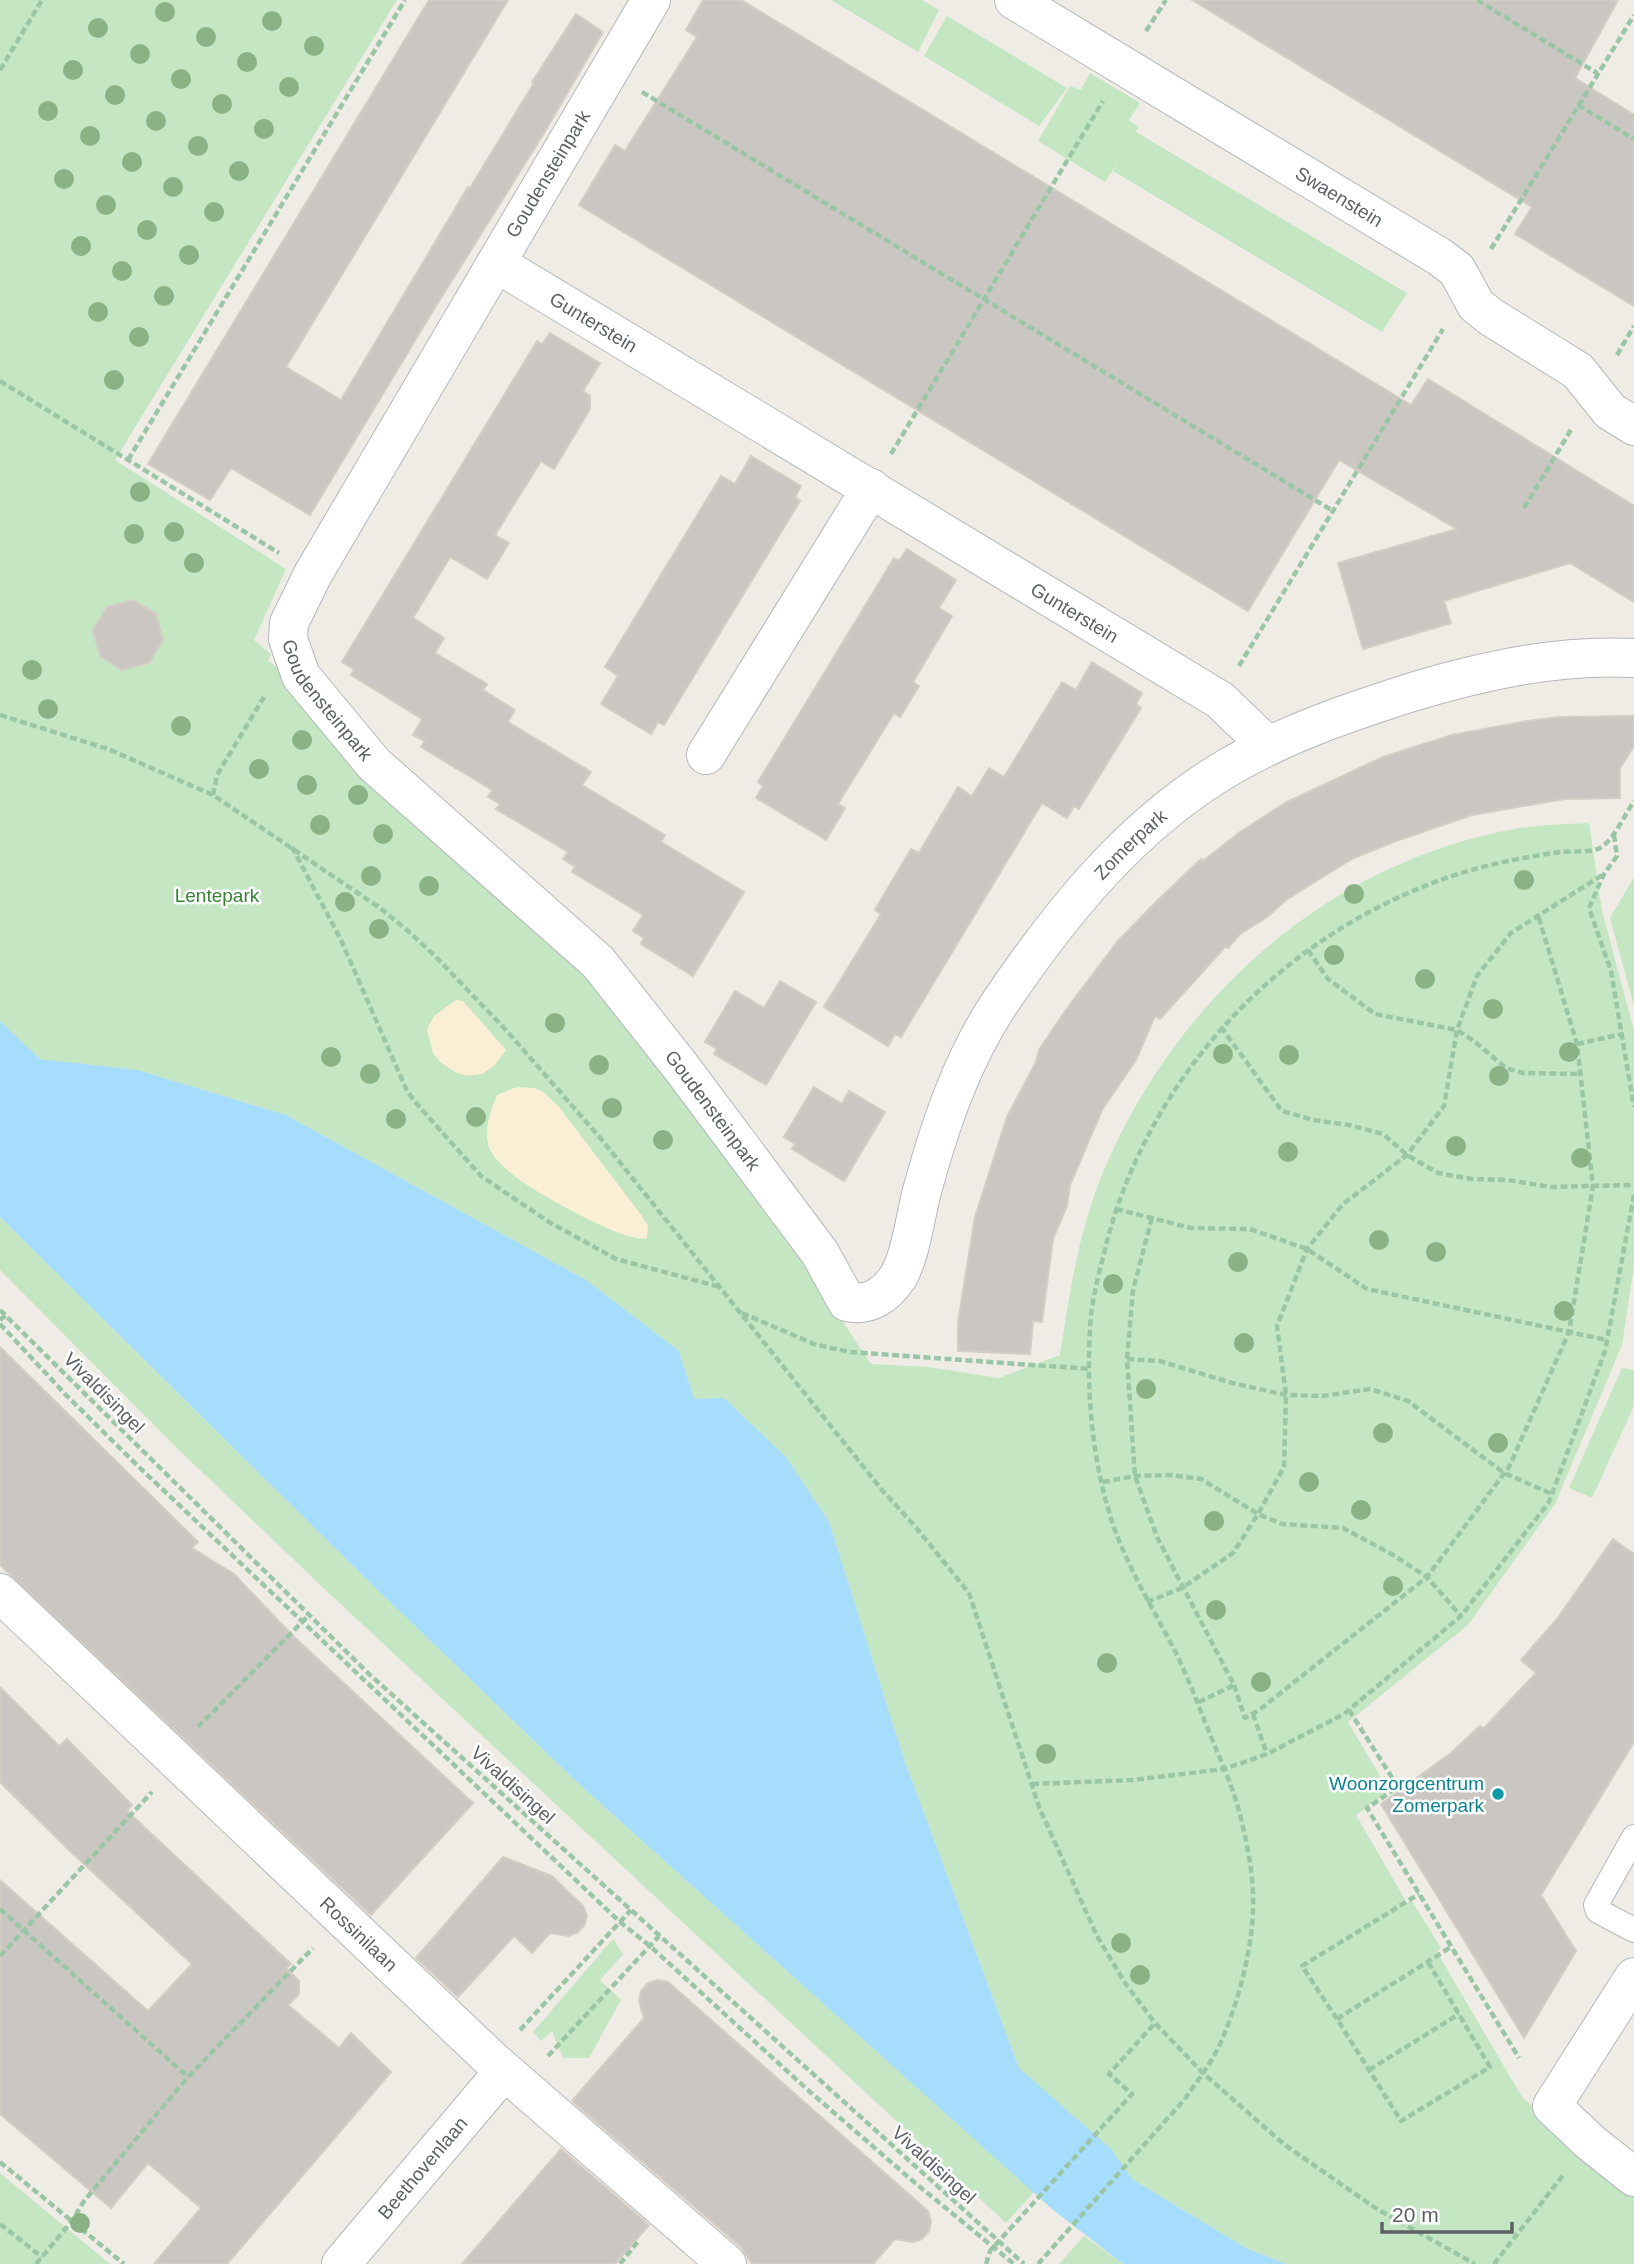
<svg xmlns="http://www.w3.org/2000/svg" width="1634" height="2264" viewBox="0 0 1634 2264" font-family="Arial,sans-serif">
<style>
.green{fill:#c4e6c2}
.sand{fill:#faefd5}
.water{fill:#a6ddfd}
.building{fill:#cac7c2;stroke:#d3cdc3;stroke-width:2}
.lines{fill:none;stroke-linecap:round;stroke-linejoin:round}
.lane-casing{stroke:#b5b8bb;stroke-width:26}
.street-casing{stroke:#b5b8bb;stroke-width:40}
.path{stroke:#9bc6a5;stroke-width:4.5;stroke-dasharray:7 3.5;stroke-linecap:butt}
.lane{stroke:#fff;stroke-width:24}
.street{stroke:#fff;stroke-width:38}
.tree{fill:#8ab285}
.culture-dot{fill:#0f9aa8;stroke:#fff;stroke-width:2.5}
.labels{text-anchor:middle;dominant-baseline:central;stroke-width:5;stroke-linejoin:round;paint-order:stroke}
.street-label{font-size:19px;fill:#5d6165;stroke:#fff}
.park-label{font-size:19px;fill:#388236;stroke:#fff}
.culture-label{font-size:19px;fill:#0d838f;stroke:#fff;text-anchor:end}
</style>
<rect width="100%" height="100%" fill="#efece5"/>
<!-- green -->
<g class="green">
<path d="M0,0h397l-282,460 171,109 -32,71 17,14 -3,7 11,7 236,239 42,45 68,56 117,163 129,193 57,3 71,11 61,-23c9,-58 18,-120 40,-175 71,-177 225,-317 415,-351 24,-4 49,-5 74,-6l13,88 32,119v237l-12,78 -67,159 -87,121 -120,97 41,69 -33,24 51,88 5,-2 29,47 -4,4 85,145 112,94v73h-348l-40,-16 -114,-69 -113,-111 -114,-306 -76,-240 -43,-65 -62,-59 -30,1 -15,-48 -93,-71 -300,-165 -148,-45 -98,-11 -40,-38z"/>
<path d="M831,0h91l17,10 -21,42z"/>
<path d="M947,16l120,72 -28,38 -115,-70z"/>
<path d="M1090,73l50,30 -11,17 9,7 -2,5 271,161 -25,39 -269,-161 6,-11 -14,22 -67,-41 32,-55 11,4z"/>
<path d="M1634,877v129l-24,-88z"/>
<path d="M0,1217l361,357 219,211 454,407 -28,31 -673,-626 -152,-145 -181,-182z"/>
<path d="M1622,1368l12,2v36l-42,92 -23,-10z"/>
<path d="M613,1939l10,15 -23,26 21,20 -32,58h-26l-11,-27 -11,10 -8,-9z"/>
<path d="M0,2173l110,91h-110z"/>
<path d="M1084,2236l39,28h-64z"/>
</g>
<!-- sand -->
<g class="sand">
<path d="M456,1000l7,1 43,49 -12,16 -12,8 -15,2 -12,-4 -15,-10 -7,-9 -6,-23 7,-14z"/>
<path d="M517,1087l17,1 8,3 17,16 83,109 6,10 -1,12c-20,7 -116,-48 -134,-63 -9,-8 -20,-17 -24,-28 -6,-18 2,-36 8,-52z"/>
</g>
<!-- water -->
<path class="water" d="M0,1021l40,38 98,11 148,45 300,165 93,71 15,48 30,-1 62,59 43,65 76,240 114,306 92,81 21,30 114,69 40,16h-163l-71,-55 -472,-424 -219,-211 -361,-357z"/>
<!-- building -->
<g class="building">
<path d="M429,0h79l-222,367 55,33 127,-213 2,1 64,-105 -2,-1 44,-68 27,18 -62,106 -113,181 -118,196 -79,-47 -21,32 -62,-36z"/>
<path d="M703,0h38l670,405 17,-26 206,127v96l-64,-39 -126,38 7,22 -88,26 -25,-86 119,-34 -118,-69 -91,151 -669,-406 36,-60 10,6 72,-114 -11,-7z"/>
<path d="M1192,0h426l-43,78 59,37v191l-119,-72 17,-27z"/>
<path d="M550,333l50,30 -17,28 7,5v13l-36,60 -13,-8 -46,74 14,8 -22,36 -37,-22 -37,61 31,20 -9,15 52,31 -4,6 32,20 -7,12 83,50 -9,13 83,50 -4,7 83,50 -51,84 -52,-32 3,-6 -11,-7 10,-16 -71,-43 3,-5 -12,-8 5,-7 -72,-43 4,-5 -12,-7 4,-7 -71,-43 4,-6 -12,-6 9,-16 -71,-44 3,-6 -12,-7 195,-321 5,3z"/>
<path d="M751,456l50,30 -6,11 5,4 -136,224 -6,-3 -7,12 -50,-30 17,-28 -13,-9 116,-191 14,8z"/>
<path d="M907,549l49,31 -17,28 13,8 -39,66 6,4 -19,31 -6,-4 -56,91 7,4 -19,32 -70,-42 7,-12 -5,-4 136,-224 5,3z"/>
<path d="M133,600l23,14 7,26 -14,23 -27,7 -22,-14 -7,-26 14,-23z"/>
<path d="M1092,662l50,31 -6,11 5,4 -62,101 -5,-3 -7,12 -25,-15 -141,234 -6,-3 -7,12 -64,-39 57,-93 -6,-4 36,-61 8,4 39,-66 14,9 17,-28 15,9 58,-95 14,8z"/>
<path d="M1634,716v30l-14,22v30l-56,1 -92,16 -76,26 -42,17 -20,12 -48,30 -19,17 -27,17 -12,14 -2,-2 -66,73 -5,-3 -19,44 -34,50 -32,75 -3,21 -14,33 -11,83 -9,-1 -3,33 -72,-3v-29l17,-105 32,-100 29,-55 3,-12 26,-39 53,-70 38,-39 45,-43 2,2 37,-29 45,-29 98,-46 69,-22 75,-14 33,-4z"/>
<path d="M780,981l36,21 -50,83 -52,-31 3,-5 -12,-7 30,-51 29,17z"/>
<path d="M814,1087l28,17 7,-13 36,21 -41,69 -52,-32 3,-5 -11,-7z"/>
<path d="M0,1347l198,195 -6,6 42,26 58,61 181,168 -102,112 -371,-350z"/>
<path d="M1613,1539l21,15v188l-93,153 35,56 -52,87 -143,-234 70,-51 29,-27 3,3 53,-56 -15,-13 36,-41z"/>
<path d="M0,1687l59,59 8,-7 65,66 -5,6 164,153 -5,4 13,13v13l-11,11 51,43 12,-15 40,39 -164,192h-73l47,-56 -53,-45 -37,45 -111,-94v-234l148,131 44,-47 -123,-114 -69,-68z"/>
<path d="M503,1857l49,19 31,30 4,10 -3,10 -7,7 -9,3 -18,-3 -18,20 -18,-17 -56,61 -42,-39z"/>
<path d="M657,1980l11,2 260,229 3,10 -2,10 -7,8 -10,3 -17,-3 -22,25h-121l-11,-17 -169,-146 72,-83 -5,-17 2,-10 7,-8z"/>
<path d="M561,2149l88,76 -34,39h-153z"/>
</g>
<g class="lines">
<defs>
<path id="lane" d="M1634,1837l-38,68 2,6 36,19"/>
<g id="street">
<path id="s1" d="M651,0l-338,574 -24,49 -1,16 13,37 73,88 224,198 83,105 139,186 27,49c22,5 39,-7 51,-25 13,-22 17,-60 24,-86 18,-66 40,-132 79,-190 61,-90 132,-178 228,-234 56,-33 118,-54 180,-74 73,-22 148,-39 225,-35"/>
<path id="s2" d="M1014,0l426,257 17,13 19,35 15,12 87,54 32,40 24,15"/>
<path id="s3" d="M496,263l724,437 48,46"/>
<path d="M706,755l165,-267"/>
<path id="s4" d="M0,1593l492,467 235,204"/>
<path d="M1634,1977l-82,129 38,36 44,35"/>
<path id="s5" d="M341,2264l163,-193"/>
</g>
</defs>
<!-- lane casing -->
<use href="#lane" class="lane-casing"/>
<!-- street casing -->
<use href="#street" class="street-casing"/>
<!-- path -->
<g class="path">
<path d="M1477,0l120,73"/>
<path d="M1146,31l20,-31"/>
<path d="M0,70l42,-70"/>
<path d="M642,92l691,419"/>
<path d="M1578,105l56,34"/>
<path d="M1491,249l143,-234"/>
<path d="M1617,355l17,-29"/>
<path d="M0,381l279,172"/>
<path d="M891,454l212,-353"/>
<path d="M128,460l277,-460"/>
<path d="M1524,508l48,-80"/>
<path d="M1239,666l204,-337"/>
<path d="M0,715l108,34 105,46 167,113 27,22 27,25 72,75 96,110 280,350 32,35 55,68 70,214 58,129 28,47 30,40 48,50 82,72 92,64 98,55"/>
<path d="M213,795l4,-20 47,-78"/>
<path d="M1614,835l3,21 -13,18 -15,34 22,63 23,136"/>
<path d="M292,847l49,93 66,151 9,12 65,73 68,46 67,37 104,28"/>
<path d="M1308,950l20,29 47,35 82,16 17,11 32,27 17,5 58,1"/>
<path d="M1221,1027l61,84 31,9 36,5 34,9 24,21 31,18 34,6 36,1 43,7 83,-2"/>
<path d="M1577,1044l46,-10"/>
<path d="M1116,1209l75,19 59,1 57,20 60,40 240,51"/>
<path d="M1152,1218l-19,72 -6,69 8,117 22,61 77,148 -37,18"/>
<path d="M0,1310l368,363 656,591"/>
<path d="M742,1313l72,31 35,8 241,17"/>
<path d="M0,1320l6,-5"/>
<path d="M0,1324l67,72 73,72 480,454 30,24 159,145 105,91 100,82"/>
<path d="M1127,1359l33,2 72,22 54,12 37,1 47,-7 38,12 96,72 48,21"/>
<path d="M1103,1482l32,-6 36,-1 30,4 57,35 24,10 61,4 50,27 34,22 34,39"/>
<path d="M1147,1602l35,-14 51,-35 25,-39 26,-47 2,-72 -9,-69 30,-77 36,-45 64,-49 37,-49 13,-76 20,-54 34,-43 93,-59"/>
<path d="M1234,1685l11,33 14,-8 168,-133 82,-110 60,-135 24,-146 -16,-142 -39,-129"/>
<path d="M1349,1710l49,77 -31,21 152,250"/>
<path d="M1253,1714l14,40"/>
<path d="M198,1727l111,-112"/>
<path d="M1032,1784l101,-4 91,-11 43,-15 77,-40 117,-98 88,-114 56,-151 29,-156"/>
<path d="M0,1909l188,168"/>
<path d="M0,1956l152,-164"/>
<path d="M1428,1962l62,105 -89,54 -64,-102 114,-72"/>
<path d="M1337,2019l-35,-53 117,-72"/>
<path d="M520,2030l111,-120"/>
<path d="M548,2056l111,-120"/>
<path d="M1369,2070l90,-56"/>
<path d="M0,2162l124,102"/>
<path d="M0,2224l42,33"/>
<path d="M36,2264l36,-43 12,-20 104,-124 125,-129"/>
<path d="M620,2264l19,-24"/>
<path d="M986,2264l4,-13 142,-157 -23,-20 46,-51"/>
<path d="M1038,2264l146,-164c14,-20 30,-40 39,-63 18,-43 32,-98 30,-144 -1,-24 -6,-50 -12,-74 -7,-31 -22,-62 -34,-92 -10,-25 -20,-52 -32,-76 -20,-39 -43,-76 -59,-118 -23,-63 -30,-136 -26,-203 1,-30 10,-60 17,-89 46,-172 179,-310 348,-366 34,-11 70,-18 105,-23 11,-1 31,1 40,-4 13,-7 26,-35 34,-47"/>
<path d="M1494,2264l70,-90"/>
</g>
<!-- lane -->
<use href="#lane" class="lane"/>
<!-- street -->
<use href="#street" class="street"/>
</g>
<!-- trees -->
<g class="tree">
<circle cx="165" cy="12" r="10"/>
<circle cx="272" cy="21" r="10"/>
<circle cx="98" cy="28" r="10"/>
<circle cx="206" cy="37" r="10"/>
<circle cx="314" cy="46" r="10"/>
<circle cx="140" cy="54" r="10"/>
<circle cx="247" cy="62" r="10"/>
<circle cx="73" cy="70" r="10"/>
<circle cx="181" cy="79" r="10"/>
<circle cx="289" cy="87" r="10"/>
<circle cx="115" cy="95" r="10"/>
<circle cx="222" cy="104" r="10"/>
<circle cx="48" cy="111" r="10"/>
<circle cx="156" cy="121" r="10"/>
<circle cx="264" cy="129" r="10"/>
<circle cx="90" cy="136" r="10"/>
<circle cx="198" cy="146" r="10"/>
<circle cx="132" cy="162" r="10"/>
<circle cx="239" cy="171" r="10"/>
<circle cx="64" cy="179" r="10"/>
<circle cx="173" cy="187" r="10"/>
<circle cx="106" cy="205" r="10"/>
<circle cx="214" cy="212" r="10"/>
<circle cx="147" cy="230" r="10"/>
<circle cx="81" cy="246" r="10"/>
<circle cx="189" cy="255" r="10"/>
<circle cx="122" cy="271" r="10"/>
<circle cx="164" cy="296" r="10"/>
<circle cx="98" cy="312" r="10"/>
<circle cx="139" cy="337" r="10"/>
<circle cx="114" cy="380" r="10"/>
<circle cx="140" cy="492" r="10"/>
<circle cx="174" cy="532" r="10"/>
<circle cx="134" cy="534" r="10"/>
<circle cx="194" cy="563" r="10"/>
<circle cx="32" cy="670" r="10"/>
<circle cx="48" cy="709" r="10"/>
<circle cx="181" cy="726" r="10"/>
<circle cx="302" cy="740" r="10"/>
<circle cx="259" cy="769" r="10"/>
<circle cx="307" cy="785" r="10"/>
<circle cx="358" cy="795" r="10"/>
<circle cx="320" cy="825" r="10"/>
<circle cx="383" cy="834" r="10"/>
<circle cx="371" cy="876" r="10"/>
<circle cx="1524" cy="880" r="10"/>
<circle cx="429" cy="886" r="10"/>
<circle cx="1354" cy="894" r="10"/>
<circle cx="345" cy="902" r="10"/>
<circle cx="379" cy="929" r="10"/>
<circle cx="1334" cy="955" r="10"/>
<circle cx="1425" cy="979" r="10"/>
<circle cx="1493" cy="1009" r="10"/>
<circle cx="555" cy="1023" r="10"/>
<circle cx="1569" cy="1052" r="10"/>
<circle cx="1223" cy="1054" r="10"/>
<circle cx="1289" cy="1055" r="10"/>
<circle cx="331" cy="1057" r="10"/>
<circle cx="599" cy="1065" r="10"/>
<circle cx="370" cy="1074" r="10"/>
<circle cx="1499" cy="1076" r="10"/>
<circle cx="612" cy="1108" r="10"/>
<circle cx="476" cy="1117" r="10"/>
<circle cx="396" cy="1119" r="10"/>
<circle cx="663" cy="1140" r="10"/>
<circle cx="1456" cy="1146" r="10"/>
<circle cx="1288" cy="1152" r="10"/>
<circle cx="1581" cy="1158" r="10"/>
<circle cx="1379" cy="1240" r="10"/>
<circle cx="1436" cy="1252" r="10"/>
<circle cx="1238" cy="1262" r="10"/>
<circle cx="1113" cy="1284" r="10"/>
<circle cx="1564" cy="1311" r="10"/>
<circle cx="1244" cy="1343" r="10"/>
<circle cx="1146" cy="1389" r="10"/>
<circle cx="1383" cy="1433" r="10"/>
<circle cx="1498" cy="1443" r="10"/>
<circle cx="1309" cy="1482" r="10"/>
<circle cx="1361" cy="1510" r="10"/>
<circle cx="1214" cy="1521" r="10"/>
<circle cx="1393" cy="1586" r="10"/>
<circle cx="1216" cy="1610" r="10"/>
<circle cx="1107" cy="1663" r="10"/>
<circle cx="1261" cy="1682" r="10"/>
<circle cx="1046" cy="1754" r="10"/>
<circle cx="1121" cy="1943" r="10"/>
<circle cx="1140" cy="1975" r="10"/>
<circle cx="80" cy="2223" r="10"/>
</g>
<!-- markers -->
<circle class="culture-dot" cx="1498" cy="1794" r="7"/>
<g class="labels">
<!-- street labels -->
<g class="street-label">
<text transform="translate(548 174) rotate(-59)">Goudensteinpark</text>
<text stroke="none"><textPath href="#s2" startOffset="380">Swaenstein</textPath></text>
<text stroke="none"><textPath href="#s3" startOffset="114">Gunterstein</textPath></text>
<text stroke="none"><textPath href="#s3" startOffset="676">Gunterstein</textPath></text>
<text stroke="none"><textPath href="#s1" startOffset="810">Goudensteinpark</textPath></text>
<text stroke="none"><textPath href="#s1" startOffset="2172">Zomerpark</textPath></text>
<text stroke="none"><textPath href="#s1" startOffset="1377">Goudensteinpark</textPath></text>
<text transform="translate(104 1393) rotate(45)">Vivaldisingel</text>
<text transform="translate(513 1785) rotate(42)">Vivaldisingel</text>
<text stroke="none"><textPath href="#s4" startOffset="495">Rossinilaan</textPath></text>
<text transform="translate(934 2165) rotate(42)">Vivaldisingel</text>
<text stroke="none"><textPath href="#s5" startOffset="126">Beethovenlaan</textPath></text>
</g>
<!-- park labels -->
<g class="park-label">
<text x="217" y="895">Lentepark</text>
</g>
<!-- culture labels -->
<g class="culture-label">
<text x="1484" y="1783">Woonzorgcentrum<tspan x="1484" dy="22">Zomerpark</tspan></text>
</g>
</g>
<!-- scale -->
<path d="M1382 2222v10h130v-10" fill="none" stroke="#5d6165" stroke-width="3.5"/>
<text x="1392" y="2222" font-size="21" fill="#5d6165" stroke="#ffffff" stroke-width="5" paint-order="stroke">20 m</text>
</svg>
